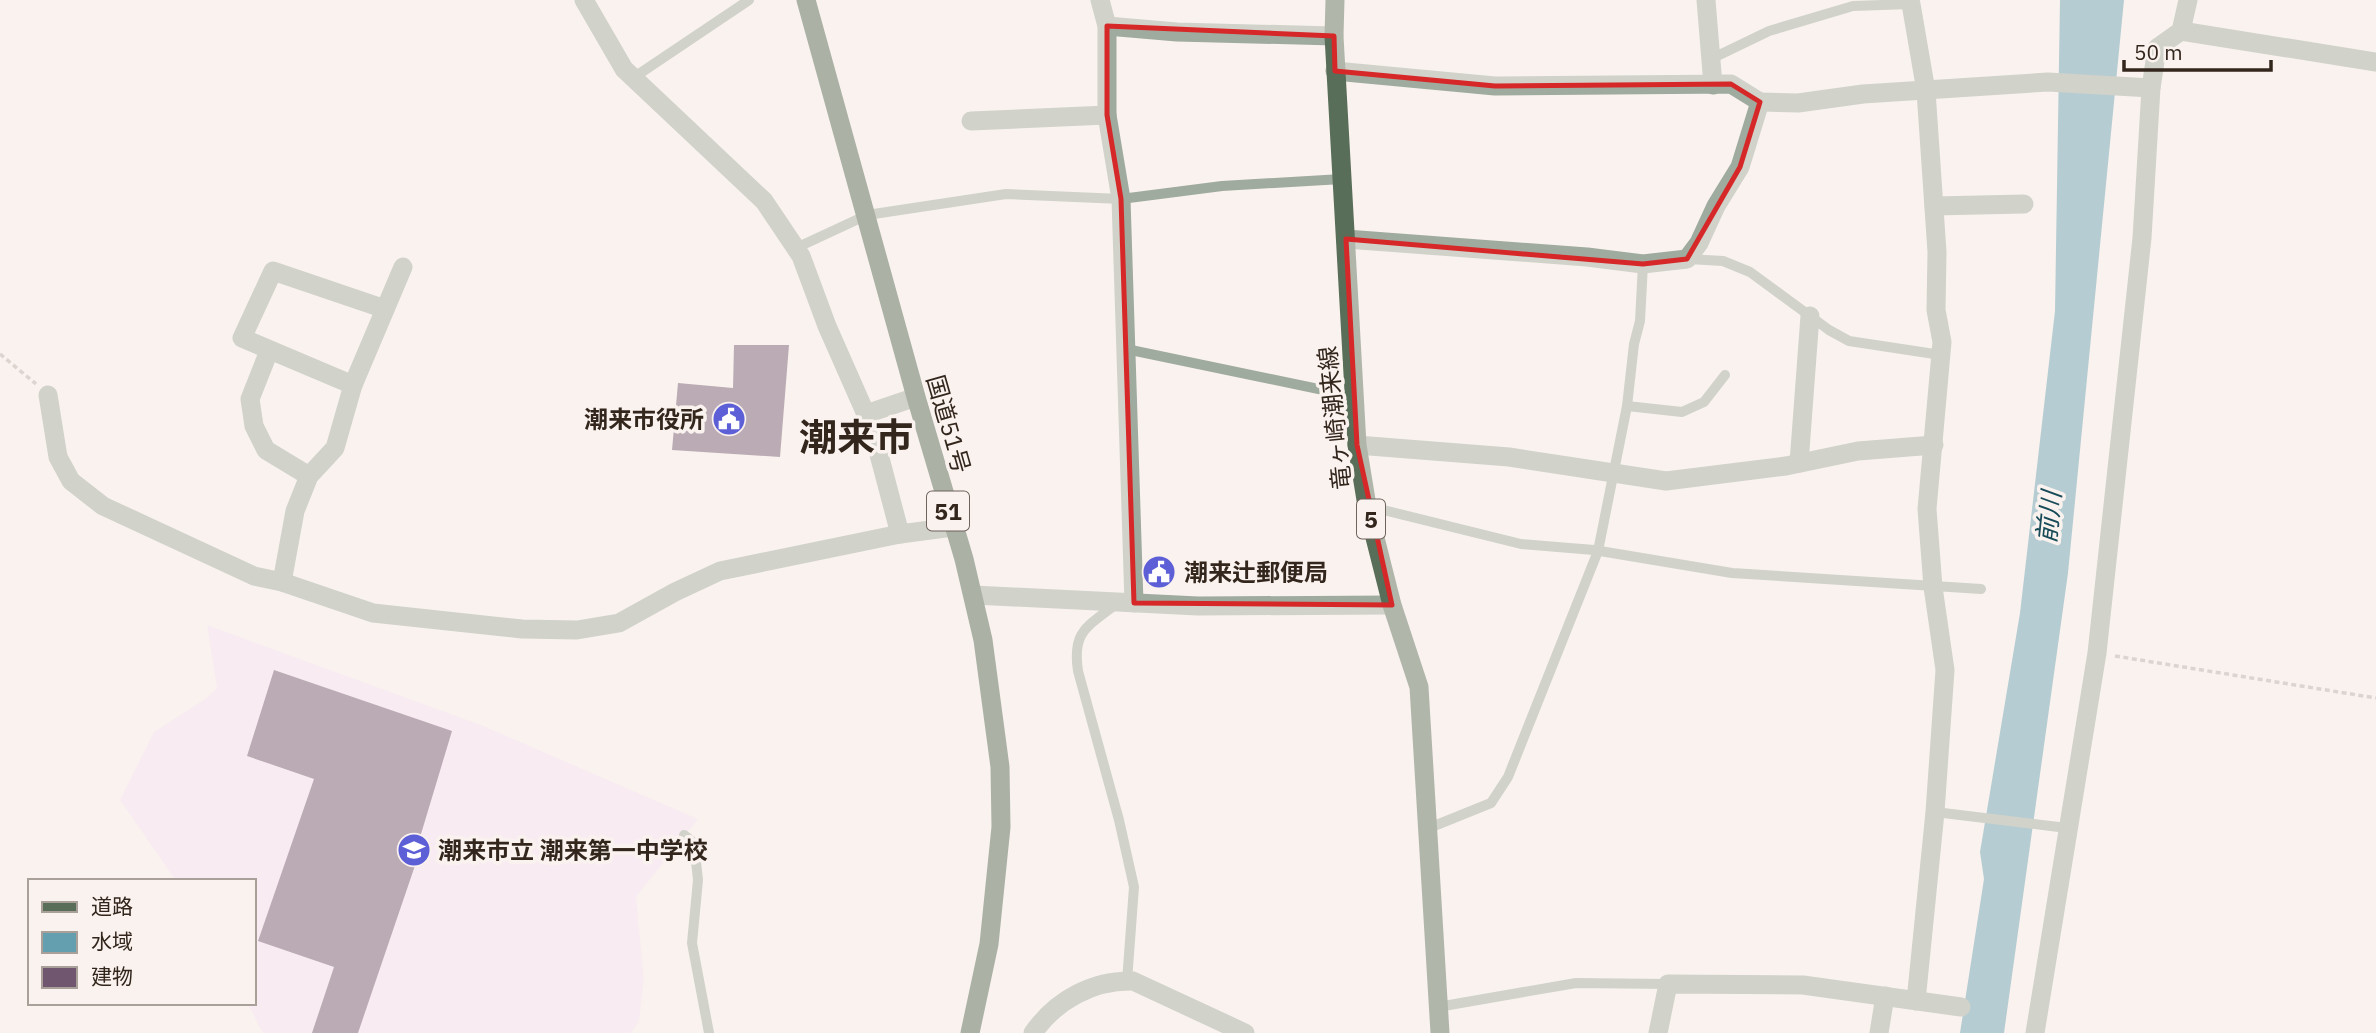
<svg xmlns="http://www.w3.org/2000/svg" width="2376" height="1033" viewBox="0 0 2376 1033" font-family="'IBM Plex Sans','Noto Sans JP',sans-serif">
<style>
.education{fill:#f5e4f5}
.water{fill:#639faf}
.building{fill:#70566e}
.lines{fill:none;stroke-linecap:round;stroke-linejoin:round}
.path{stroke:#bab0ab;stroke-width:3.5;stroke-dasharray:5 3.5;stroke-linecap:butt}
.service{stroke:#9fab9e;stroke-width:10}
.minor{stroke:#9fab9e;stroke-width:19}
.primary{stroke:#596e59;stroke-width:19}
.trunk{stroke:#4c644c;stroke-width:19}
.marked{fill:none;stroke:#d62828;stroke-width:5;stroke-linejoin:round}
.labels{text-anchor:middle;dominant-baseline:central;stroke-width:7;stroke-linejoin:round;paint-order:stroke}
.shield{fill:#faf2ee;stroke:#6f635c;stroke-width:2}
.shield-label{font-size:23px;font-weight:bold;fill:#33261d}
.street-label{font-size:24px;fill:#33261d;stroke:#faf2ee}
.poi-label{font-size:24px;font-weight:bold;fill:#33261d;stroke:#faf2ee;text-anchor:start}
.water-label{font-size:26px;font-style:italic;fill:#174b58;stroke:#faf2ee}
.town-label{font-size:38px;font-weight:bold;fill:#33261d;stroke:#faf2ee}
</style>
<rect width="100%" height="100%" fill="#faf2ee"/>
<!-- education -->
<path class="education" d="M207,625l274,100 217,94 -62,78 8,82 -5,42 -8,12h-368l-16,-30h7v-122h-78l-56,-81 34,-68 51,-33 12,-11z"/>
<!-- water -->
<path class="water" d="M2060,0h64l-56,573 -64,460h-44l24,-154 -4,-27 40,-239 35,-302z"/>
<!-- building -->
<g class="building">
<path d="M734,345h55l-9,112 -108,-7 6,-67 55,5z"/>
<path d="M274,670l178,61 -34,113 4,1 -64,188h-46l22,-66 -76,-26 56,-162 -67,-23z"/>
</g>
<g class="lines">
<!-- path -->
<g class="path">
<path d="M0,354l36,30"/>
<path d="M2115,656l261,42"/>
</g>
<!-- service -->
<g class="service">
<path d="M1711,59l58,-28 84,-25 58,-2 -1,-3"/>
<path d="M633,78l116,-78"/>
<path d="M796,248l71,-33 139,-21 115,5 101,-13 120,-7"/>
<path d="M1688,259l35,2 27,11 79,58 20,11 92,14"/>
<path d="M1126,349l226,47"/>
<path d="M1627,406l55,6 22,-10 21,-27"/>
<path d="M1367,506l154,38 73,6 138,23 249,16"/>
<path d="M1116,604c-29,23 -44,27 -38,67l41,149 15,67 -7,94"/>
<path d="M1935,812l132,16"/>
<path d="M1429,828l62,-25 17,-26 90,-226 29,-145 7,-62 6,-23 3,-57"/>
<path d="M684,835l10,8 4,37 -6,63 17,90"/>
<path d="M1438,1007l138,-24 92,1"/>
</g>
<!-- minor -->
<g class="minor">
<path d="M584,0l40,69 140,132 37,55 26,70 45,102 28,106"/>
<path d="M1100,0l7,26v89l14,84 13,404"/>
<path d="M1706,0l7,85"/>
<path d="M1911,4l15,87 11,161 -1,58 6,32 -15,167 6,78 12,83 -10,142 -19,189"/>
<path d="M1107,26l70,6 157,4"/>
<path d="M2181,31l195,31"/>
<path d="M1335,71l160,15 236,-2 29,18 -20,65 -24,39 -17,37 -12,16 -44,5 -56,-7 -241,-18"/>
<path d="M1760,102l38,1 65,-9 185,-12 103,6"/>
<path d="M971,121l136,-6"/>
<path d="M1934,206l90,-2"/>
<path d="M269,351l-19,48 4,27 12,24 43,26"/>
<path d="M353,385l-111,-47 31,-67 112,38"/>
<path d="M48,395l10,62 13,24 32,25 151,70 28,6 91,31 149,16 55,1 42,-7 56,-31 45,-21 180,-37 53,-7"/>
<path d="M866,414l50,-17"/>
<path d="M1357,445l152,12 157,24 120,-15 72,-15 76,-6"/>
<path d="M1799,463l11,-147"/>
<path d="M282,582l13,-71 14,-35 26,-28 18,-63 50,-118"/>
<path d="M974,595l224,11 194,-1"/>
<path d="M1033,1033c23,-33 60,-53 100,-52l112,52"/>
<path d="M1658,1033l10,-49 135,1 158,22"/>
<path d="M1879,1033l6,-37"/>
<path d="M2035,1033l62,-380 45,-415 9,-150 6,-40 24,-17 7,-31"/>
</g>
<!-- primary -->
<path class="primary" d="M1335,0l-1,36 23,409 10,61 25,99 27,82 21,346"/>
<!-- trunk -->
<path class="trunk" d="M806,0l110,397 48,162 19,81 17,127 1,60 -12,117 -19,89"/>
</g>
<!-- marked area -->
<path d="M0 0H2376V1033H0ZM1107,26l227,10 1,35 160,15 236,-2 29,18 -20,65 -53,92 -44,5 -297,-25 11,206 35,160 -258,-2 -13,-404 -14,-84z" fill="#faf2ee" fill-opacity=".55" fill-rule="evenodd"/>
<path class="marked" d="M1107,26l227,10 1,35 160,15 236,-2 29,18 -20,65 -53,92 -44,5 -297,-25 11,206 35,160 -258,-2 -13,-404 -14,-84z"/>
<!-- icons -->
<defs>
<symbol id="civic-disc" viewBox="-11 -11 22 22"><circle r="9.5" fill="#5d5fd7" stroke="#faf2ee"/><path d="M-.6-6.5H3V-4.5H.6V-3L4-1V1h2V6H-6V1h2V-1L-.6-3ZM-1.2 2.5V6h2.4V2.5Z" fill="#fff"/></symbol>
<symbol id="school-disc" viewBox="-11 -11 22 22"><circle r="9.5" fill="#5d5fd7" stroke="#faf2ee"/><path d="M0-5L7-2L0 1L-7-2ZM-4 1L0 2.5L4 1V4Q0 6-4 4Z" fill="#fff"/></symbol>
</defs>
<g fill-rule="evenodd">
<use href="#civic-disc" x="710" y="400" width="38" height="38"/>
<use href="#civic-disc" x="1140" y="553" width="38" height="38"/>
<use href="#school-disc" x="395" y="831" width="38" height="38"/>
</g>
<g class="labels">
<!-- shield labels -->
<g class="shield">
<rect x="927" y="491.5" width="42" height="39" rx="5"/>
<rect x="1357" y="499.5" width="28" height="39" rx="5"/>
</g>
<g class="shield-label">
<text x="948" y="511">51</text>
<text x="1371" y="519">5</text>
</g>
<!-- street labels -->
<g class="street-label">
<text transform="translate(1334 418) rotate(-96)">竜ヶ崎潮来線</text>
<text transform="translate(949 424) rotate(74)">国道51号</text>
</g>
<!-- poi labels -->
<g class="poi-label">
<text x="704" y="419" text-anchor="end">潮来市役所</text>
<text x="1184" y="572">潮来辻郵便局</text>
<text x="438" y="850">潮来市立 潮来第一中学校</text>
</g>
<!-- water labels -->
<g class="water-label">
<text transform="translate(2048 517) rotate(-84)">前川</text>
</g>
<!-- town labels -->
<g class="town-label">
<text x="856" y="436">潮来市</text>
</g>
</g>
<!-- legend -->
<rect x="28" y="879" width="228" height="126" fill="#faf2ee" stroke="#aaa09a" stroke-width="2"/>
<rect x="42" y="902" width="35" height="10" fill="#596e59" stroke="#aaa09a" stroke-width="2"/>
<text x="91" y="914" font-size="21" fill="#33261d">道路</text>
<rect x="42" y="932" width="35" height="21" fill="#639faf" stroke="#aaa09a" stroke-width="2"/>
<text x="91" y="949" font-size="21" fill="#33261d">水域</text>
<rect x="42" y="967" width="35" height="21" fill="#70566e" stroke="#aaa09a" stroke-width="2"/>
<text x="91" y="984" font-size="21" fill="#33261d">建物</text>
<!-- scale -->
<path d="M2124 60v10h147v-10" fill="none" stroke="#33261d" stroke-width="3.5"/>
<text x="2134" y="60" font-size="21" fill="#33261d" stroke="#faf2ee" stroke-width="5" paint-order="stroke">50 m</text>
</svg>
